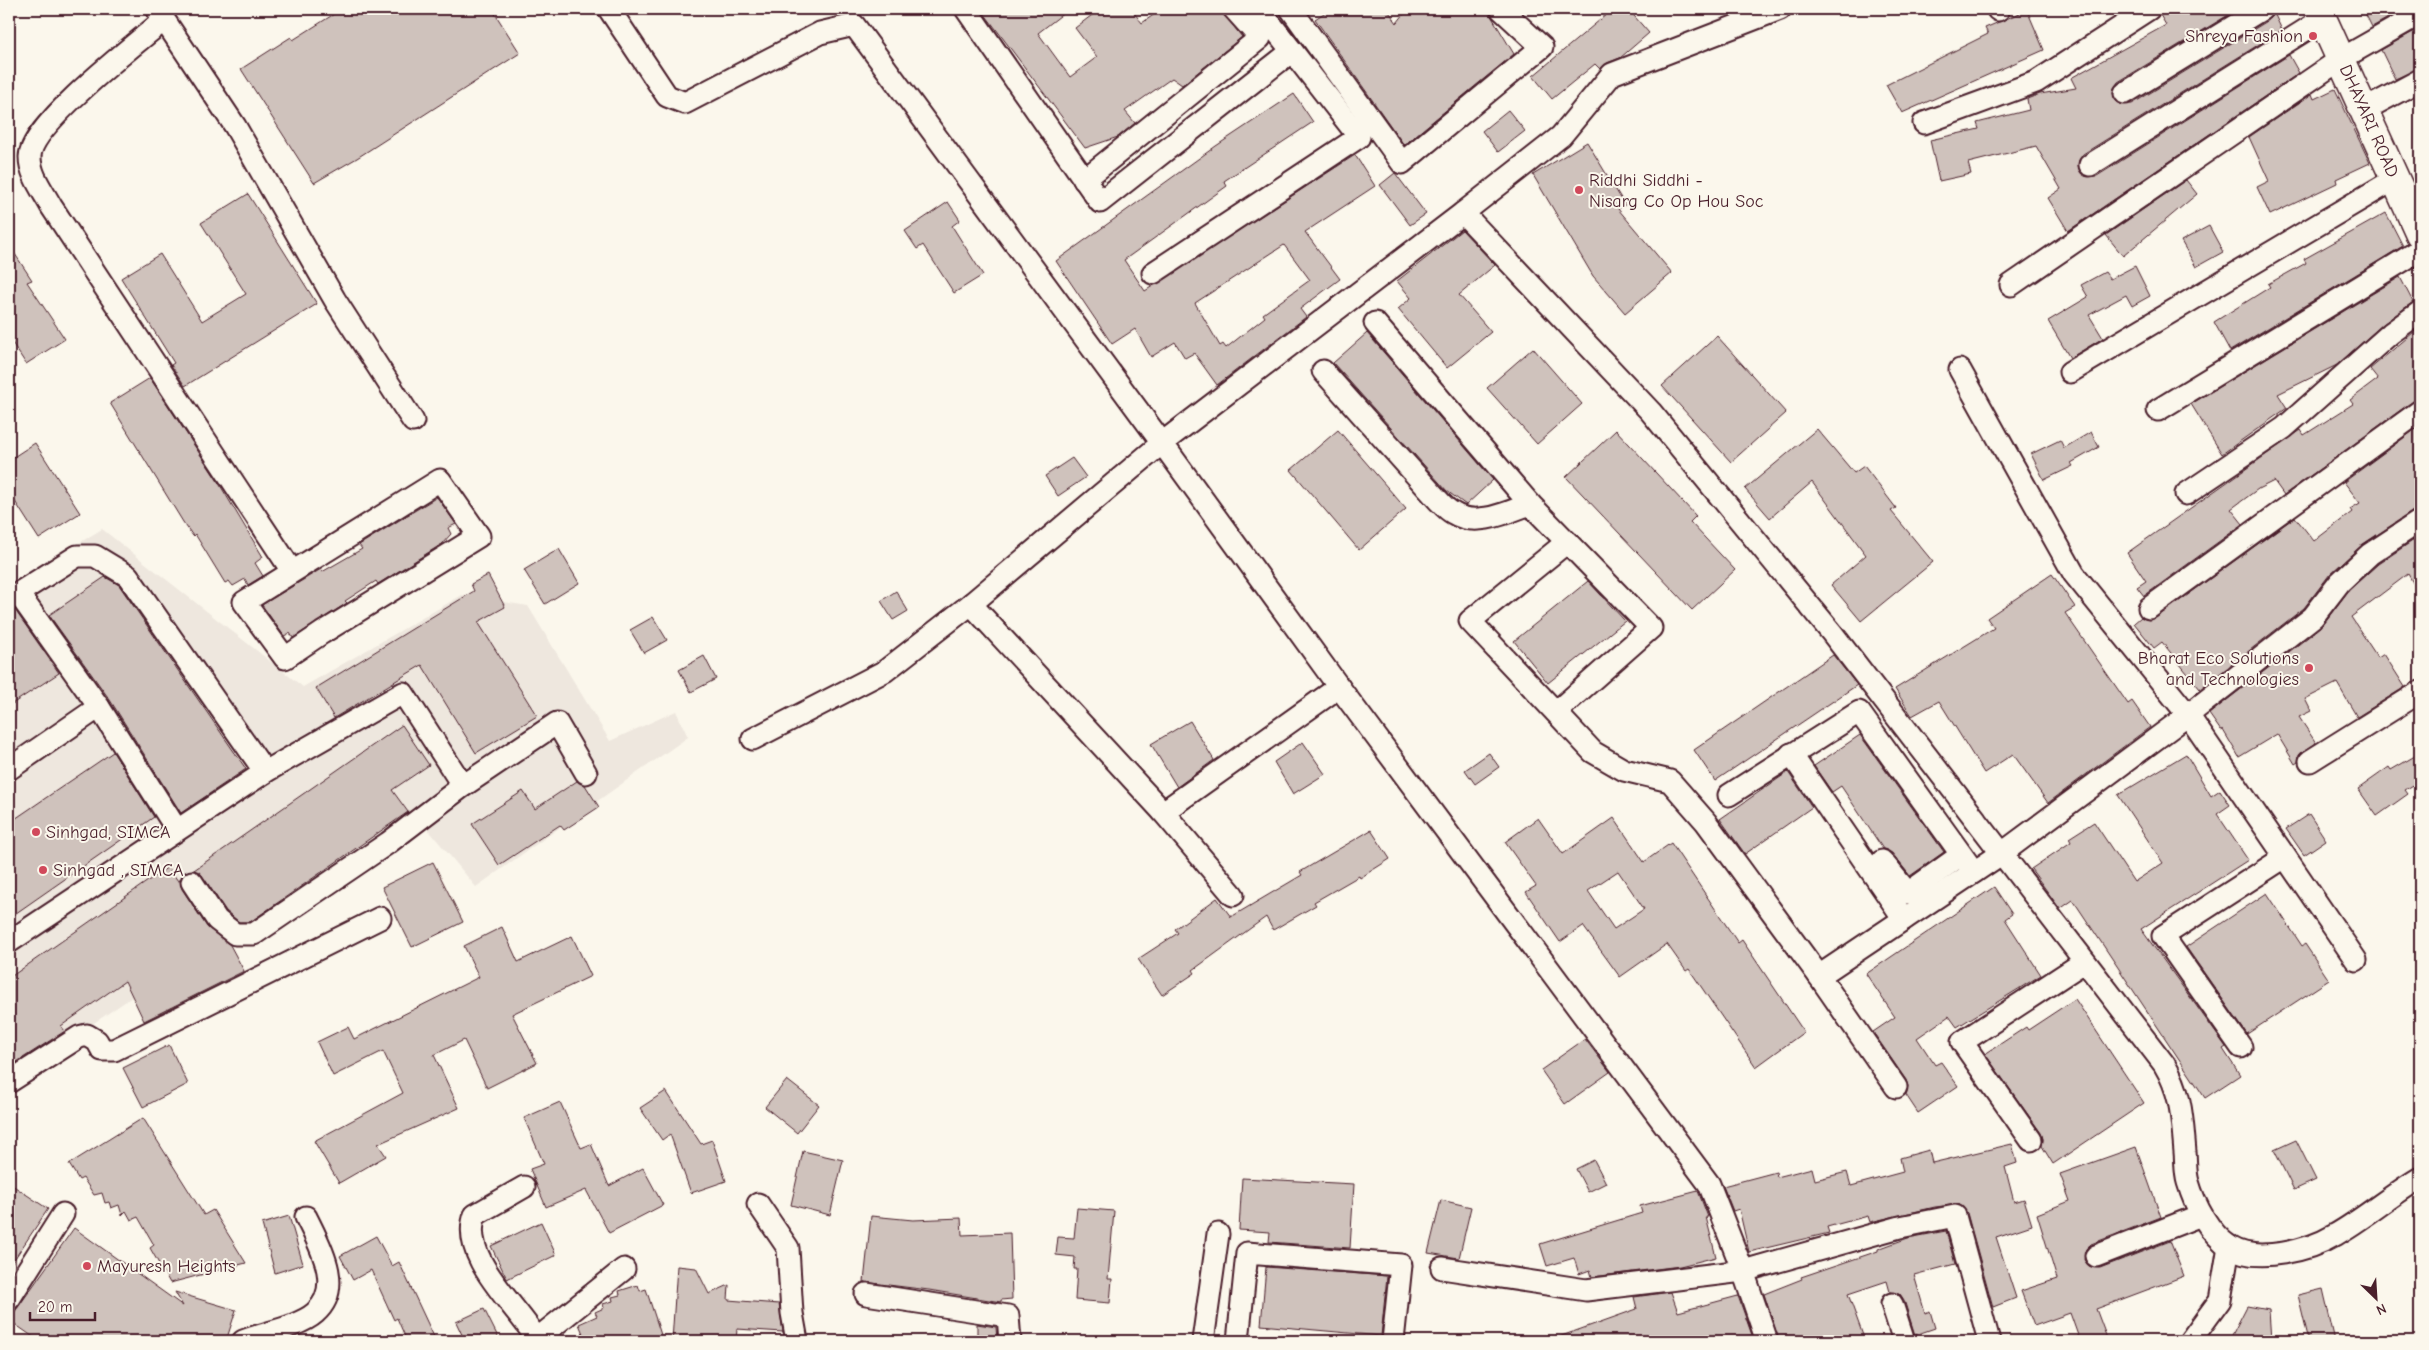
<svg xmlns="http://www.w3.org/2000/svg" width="2429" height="1350" viewBox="0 0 2429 1350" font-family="'Comic Neue',sans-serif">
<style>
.built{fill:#eee7de}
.building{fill:#cfc2bc;stroke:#4a1f2b;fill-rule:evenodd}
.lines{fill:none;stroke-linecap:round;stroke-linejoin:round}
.minor-casing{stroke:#4a1f2b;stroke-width:25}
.major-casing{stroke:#4a1f2b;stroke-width:31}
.minor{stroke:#fbf7ec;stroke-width:21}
.major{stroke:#fbf7ec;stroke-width:28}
.poi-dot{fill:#d1495b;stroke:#fbf7ec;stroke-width:2}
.labels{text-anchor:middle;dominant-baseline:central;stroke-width:4;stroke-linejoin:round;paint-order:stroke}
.poi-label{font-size:18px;fill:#4a1f2b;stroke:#fbf7ec;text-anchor:start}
.street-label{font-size:18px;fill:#4a1f2b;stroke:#fbf7ec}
</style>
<rect width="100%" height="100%" fill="#fbf7ec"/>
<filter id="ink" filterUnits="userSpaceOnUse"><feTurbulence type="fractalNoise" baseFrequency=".02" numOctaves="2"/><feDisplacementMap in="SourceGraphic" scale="10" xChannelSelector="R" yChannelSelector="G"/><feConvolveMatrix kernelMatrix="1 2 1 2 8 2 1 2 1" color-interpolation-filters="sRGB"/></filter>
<g filter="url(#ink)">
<!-- built -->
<path class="built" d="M102,529l201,158 159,-92 66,11 82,135 66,-30 12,26 -212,150 -50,-60 -169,119 -40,-7 -208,142v-495z"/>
<!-- building -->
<g class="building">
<path d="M342,9h150l28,44 -163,105 -43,25 -73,-114 50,-32 2,3z"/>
<path d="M981,9h88l-31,24 32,44 27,-20 -22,-29 25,-19h31l11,14 20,-14h58l22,28 -60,48 -10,-7 -47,33 10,12 -17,14 -33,11z"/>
<path d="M1330,9h57l10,14 11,-14h79l27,45 -110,91 -89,-126z"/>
<path d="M1613,9h15l21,24 -29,25 -13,5 -7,6 -5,-5 -43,35 -19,-23z"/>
<path d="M2161,9h77l-120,73 -4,6 -1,6 7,10h12l137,-84 5,-7 8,17 -199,124 -4,6 -1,6 7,10h12l192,-121 10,18 -231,158 -20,-33 13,-9 -25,-43 -68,17 3,11 -32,7 -9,-41 49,-11 -2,-6 52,-13 -2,-11 13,-5 36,-6 -5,-10 95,-53 -6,-10z"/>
<path d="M2363,9h41l-32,18z"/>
<path d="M2027,10l17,40 -142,63 -16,-28 102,-51 -3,-6z"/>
<path d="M2420,28v40l-25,11 -14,-29z"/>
<path d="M2335,89l35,74 -34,16 1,4 -67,32 -13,-28 12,-6 -20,-44 63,-43 2,5z"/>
<path d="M1294,94l19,28 -89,59 3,5 -103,74 21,31 210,-136 20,31 -70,46 35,47 -40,30 6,8 -89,68 -23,-32 -9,5 -10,-16 -24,15 -16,-28 -23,15 -56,-83 160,-115zM1284,245l26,35 -47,34 2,3 -39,31 -3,-4 -3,2 -25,-43z"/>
<path d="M1508,110l17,21 -27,21 -16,-21z"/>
<path d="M1587,142l38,63 -7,4 54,64 -47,40 -32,-37 -60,-101z"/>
<path d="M1395,173l31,41 -16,11 -30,-40z"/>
<path d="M2186,180l11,14 -74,62 -17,-21z"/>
<path d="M248,194l69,110 -132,82 -14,-21 3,-2 -53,-85 39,-24 42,67 44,-27 -45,-71z"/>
<path d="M948,202l12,18 -8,6 31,49 -29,18 -31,-48 -6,4 -12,-18z"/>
<path d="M2386,213l17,33 -173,105 -16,-29 56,-35 -2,-3 38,-21 -2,-4z"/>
<path d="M2209,226l14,26 -27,15 -15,-26z"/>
<path d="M1462,230l33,35 -36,30 32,37 -44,36 -49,-59 13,-11 -14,-17z"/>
<path d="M9,245l23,35 -5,2 38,57 -39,25 -17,-26z"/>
<path d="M2135,266l15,30 -18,10 -6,-11 -37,20 14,23 -33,20 -22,-37 40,-24 -7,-12 24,-13 5,7z"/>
<path d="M2400,277l13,25 -30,22 -46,41 -59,29 9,14 -65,46 -31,-50z"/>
<path d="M2420,327v72l-7,2 -129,94 -10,-14 -16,8 -27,20 12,15 -99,72 -7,-9 9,-6 -19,-28 174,-123 3,5 49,-31 -3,-4 28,-21 -8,-10z"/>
<path d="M1367,333l126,147 -27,25 -19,-14 -114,-128z"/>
<path d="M1717,336l69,77 -55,49 -69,-76z"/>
<path d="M1533,348l49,56 -45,40 -50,-56z"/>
<path d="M150,378l67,102 46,77 -8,6 8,13 -15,9 -3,-6 -12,7 -4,-5 -4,2 -30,-49 -2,2 -10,-14 -73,-119z"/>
<path d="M2420,426v83l-7,2 -51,34 -32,29 -26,34 -104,81 -38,-47 -8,6 -20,-25 7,-6 9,3 6,-2 139,-101 19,24 38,-29 -2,-3 10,-6 -16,-21z"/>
<path d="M1817,429l37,44 10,-7 32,42 -5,3 42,51 -72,59 -30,-36 35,-30 -54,-73 -42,36 -25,-29z"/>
<path d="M1338,430l68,79 -47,41 -68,-80z"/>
<path d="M1616,430l80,86 -6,6 45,48 -43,40 -126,-133z"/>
<path d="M2091,432l8,15 -28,16 2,3 -29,14 -13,-26 29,-14 4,8z"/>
<path d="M35,443l45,70 -41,26 -30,-47v-32z"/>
<path d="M1072,458l14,19 -28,19 -13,-20z"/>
<path d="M437,497l19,27 -8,4 3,6 -9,10 -64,40 -2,-3 -31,20 2,2 -54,35 -3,-5 -6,3 -22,-31 59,-36 1,3 40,-23 -3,-4z"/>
<path d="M2420,536v59l-12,-21 -57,43 27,41 6,-4 21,33 -48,30 -20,-34 -32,16 6,12 -12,6 17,26 -17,12 -1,7 -3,2 -18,-30 -38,23 -16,-27 -2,1 -12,-17 112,-87 28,-37 29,-26z"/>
<path d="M559,549l20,34 -34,21 -21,-34z"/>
<path d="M2052,574l23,33 -10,6 63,91 4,-3 18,26 -102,76 -35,-49 -29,19 -45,-72 -27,15 -17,-27 99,-61 -7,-10z"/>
<path d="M488,575l17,32 -27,15 59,94 -61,37 -54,-88 -88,53 -18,-30 158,-97 -3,-7z"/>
<path d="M105,577l14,8 127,184 -65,44 -71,-113 -61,-85z"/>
<path d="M1588,581l37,40 -77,62 -34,-42z"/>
<path d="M896,591l12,20 -15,9 -12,-19z"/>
<path d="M15,610l44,63 -50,33v-95z"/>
<path d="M653,617l14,23 -23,13 -14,-23z"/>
<path d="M1833,655l24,30 -142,96 -21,-31z"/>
<path d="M704,656l12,23 -25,13 -12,-22z"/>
<path d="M1190,721l24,39 -37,27 -26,-43z"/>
<path d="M402,725l27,40 -37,25 16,22 -158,110h-11l-13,-11 -24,-36 -8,-5z"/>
<path d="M1860,735l84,117 -34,24 -18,-23 -9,-4 -42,-63 -9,6 -18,-26z"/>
<path d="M1303,742l22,32 -32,20 -19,-32z"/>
<path d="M113,752l41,65 -145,101v-95z"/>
<path d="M1489,753l10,14 -24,17 -10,-14z"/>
<path d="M2420,753v28l-15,9 3,4 -31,22 -19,-27 31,-22 2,3z"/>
<path d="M2186,754l25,42 9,-6 10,15 -13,9 31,46 -107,69 85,118 -3,2 17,26 -35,23 -132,-198 -13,9 -29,-40 40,-27 -2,-4 25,-16 40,60 29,-19 -45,-68z"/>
<path d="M1788,772l24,35 -67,47 -25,-35z"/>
<path d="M577,781l8,4 14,22 -35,23 -4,-5 -61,40 -27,-41 51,-33 12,18z"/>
<path d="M2309,814l17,26 -22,15 -18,-26z"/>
<path d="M1538,818l25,36 51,-36 30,44 27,-19 67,100 4,-3 62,92 -48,35 -67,-98 -3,2 -19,-27 -47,33 -37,-51 -23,16 -34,-50 10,-6 -31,-44zM1618,871l26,38 -30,20 -26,-38z"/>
<path d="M1371,830l19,29 -30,19 -1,-2 -45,26 2,3 -43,25 -7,-13 -73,53 2,3 -33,22 -24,-36 40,-26 -3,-4 42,-31 14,19 71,-42 -2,-3z"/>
<path d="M433,862l30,60 -51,25 -30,-60z"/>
<path d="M168,867l10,14 2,-1 2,9 25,38 23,18 14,26 -100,50 -19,-40 -64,45 4,5 -56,36v-89z"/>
<path d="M1994,887l18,27 -7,5 36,56 -84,52 -8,-11 -32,22 18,27 6,-3 17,24 -40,27 -12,-18 2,-9 -2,-6 -33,-48 22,-15 -29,-43z"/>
<path d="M2267,893l35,53 3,-2 24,36 -82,54 -61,-87z"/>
<path d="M502,927l16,35 54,-26 19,40 -79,38 25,49 -50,25 -23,-48 -30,15 25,53 -81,36 8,12 -47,27 -25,-42 89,-48 -20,-42 -50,25 -16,-34 31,-15 6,12 125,-62 -15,-31z"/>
<path d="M2075,999l69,104 -91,61 -11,-18 1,-7 -2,-6 -56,-79 41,-27 2,3z"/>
<path d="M1585,1039l25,33 -45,32 -24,-34z"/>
<path d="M169,1045l19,39 -45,23 -20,-39z"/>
<path d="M787,1080l32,25 -22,28 -32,-26z"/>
<path d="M666,1091l35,53 11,-4 14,41 -35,12 -21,-59 -8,6 -22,-32z"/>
<path d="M560,1102l21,46 10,-4 18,42 34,-18 20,37 -54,28 -23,-43 -40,17 -16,-38 14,-5 -20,-46z"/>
<path d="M143,1118l61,97 9,-5 33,53 -76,20 -20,-35 4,-3 -16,-28 -7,3 -5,-9 -4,4 -3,-10 -8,3 -2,-6 -4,1 -3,-10 -8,2 -11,-17 -4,2 -10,-16z"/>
<path d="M2296,1140l20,40 -22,10 -20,-40z"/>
<path d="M2012,1144l5,19 -12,4 9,35 10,-3 8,26 -36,12 20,61 -23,9 -26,-94 -8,-9 -24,3 -65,15 -2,-6 -41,11 2,6 -80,19 -10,-43 -6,2 -10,-25 53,-14 1,5 35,-9 3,12 32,-8 4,14 52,-14 -3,-14 29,-8 3,13z"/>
<path d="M2136,1147l25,70 -70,27 -5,5 -2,11 5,6 11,2 70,-27 14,35 -88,33 12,32h-28l-10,-28 -36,13 -13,-35 36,-12 -20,-65 33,-13 -10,-27z"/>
<path d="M803,1151l40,9 -13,55 -39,-10z"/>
<path d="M1594,1160l12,23 -18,9 -12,-23z"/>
<path d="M1242,1178l112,6 -4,64 -81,-6 1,-10 -31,-2z"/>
<path d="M9,1183l39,26 -39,58z"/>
<path d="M1698,1191l10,26h-2l10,40 -36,9 -88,11 -2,-7 -11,4 -5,-16 -27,8 -7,-22 102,-31 -2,-7z"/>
<path d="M1441,1200l30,7 -12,51 -31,-5z"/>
<path d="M1077,1208l37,3 -6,68h4l-2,24 -35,-3 2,-31h-3l1,-12 -19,-2 2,-18 16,1z"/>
<path d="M289,1216l14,48 -28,9 -13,-49z"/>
<path d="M871,1216l42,4 48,-2 1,17 48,-2 2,66 -11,1v2l-72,-12 -65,-8z"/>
<path d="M541,1222l15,33 -49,24 -16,-33z"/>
<path d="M74,1228l109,78 -8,-14 61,18 -9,28 4,3h-192l-30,-21z"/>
<path d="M1946,1231l9,33 -41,11 11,38 5,-2 5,17 -20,7 -11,-35 -4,-6 -10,-2 -3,-11 -39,13 17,47h-86l-15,-47 38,-15 -1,-2 77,-26v-2l30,-11z"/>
<path d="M376,1236l16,30 7,-4 37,79h-29l-10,-23 -3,2 -23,-50 -18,10 -13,-24z"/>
<path d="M677,1266l19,2 13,26 20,-9 -1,15 51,4 4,28 -46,-3 -1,12h-64z"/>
<path d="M1266,1267l121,9 -6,60 -120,-11z"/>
<path d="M638,1285l2,6 6,-2 17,52h-77l-7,-17 18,-8 -2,-4 9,-4 -1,-4 10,-3 -1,-4 8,-2 -1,-4z"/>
<path d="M2323,1289l12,52h-26l-11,-46z"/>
<path d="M1671,1292l7,20 60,-16 14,39 -24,6h-174l-1,-2 84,-30 -3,-12z"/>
<path d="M2247,1306l22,4 2,31h-42z"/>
<path d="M484,1309l16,32h-35l-9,-19z"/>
<path d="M977,1324l19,3 1,14h-20z"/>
</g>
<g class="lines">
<defs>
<g id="minor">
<path d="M157,9l78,117 100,174 78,121"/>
<path d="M609,9l58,87 18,7 135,-70 34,-8 308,418 177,244 370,497 34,87 24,70"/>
<path d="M966,9l134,193 192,-151 -33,-42"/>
<path d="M1291,9l111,154 140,-116 -41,-38"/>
<path d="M1780,9l-168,65 -51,62 -98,77 188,199 181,221 332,431c18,30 18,54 21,88 1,9 0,20 3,30 7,24 21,51 42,65 27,17 80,3 105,-12 30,-17 56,-40 85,-57"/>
<path d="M1998,10l1,-1"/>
<path d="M164,20c-26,22 -134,105 -134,137 0,18 13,34 21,49l241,365"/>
<path d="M2125,93l137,-84"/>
<path d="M2364,110l56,-30"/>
<path d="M1924,123l112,-41 113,-73"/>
<path d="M2090,165l233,-146"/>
<path d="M1084,180l176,-142 -26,-29"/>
<path d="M1153,273l206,-136 -67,-86"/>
<path d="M2011,285l330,-226 79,-45"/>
<path d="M1375,323l155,181 121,124 -95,84"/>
<path d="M1960,370l114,204 114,141 168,245"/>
<path d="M1323,371l115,129c4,4 9,10 15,13 23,15 55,-1 77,-9"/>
<path d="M2070,372l325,-193"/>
<path d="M2158,410l262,-160"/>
<path d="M440,480l39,56 -157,97 -37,25 -41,-56z"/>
<path d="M2186,494l98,-66 107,-95 29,-21"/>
<path d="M1567,542l-97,79 123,131 31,18 46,11 36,41 113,154 182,-122 187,-139 125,-98 27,-35 30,-28 50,-33"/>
<path d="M18,593l81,114"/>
<path d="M9,599l68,-43h18l33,20 137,196 -256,170"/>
<path d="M971,604l192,208 70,83"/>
<path d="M2149,608l271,-197"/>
<path d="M753,739l132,-68 86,-67 191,-161 301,-230"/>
<path d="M1791,754l113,165"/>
<path d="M2310,761l110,-69"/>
<path d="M9,769l90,-62 78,123"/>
<path d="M265,772l138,-79 60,93 94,-63 29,50"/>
<path d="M1729,795l130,-83 115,160"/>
<path d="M1163,812l176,-125"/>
<path d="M1882,861l26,32 53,-38"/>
<path d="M192,882l25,38 18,14h19l134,-91 75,-57"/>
<path d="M1819,976l77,111"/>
<path d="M2241,1047l-78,-111 122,-79"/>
<path d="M9,1082l70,-45 8,-2 10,6 5,9h12l266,-132"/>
<path d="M2031,1140l-69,-98 122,-80"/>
<path d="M524,1187l-49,28c-16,43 43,91 63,126"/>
<path d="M758,1204l30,44 4,65 5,28"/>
<path d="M2096,1256l105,-41"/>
<path d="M1442,1268l144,22 157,-19 157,-44 55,-11 34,125"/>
<path d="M866,1294l142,22 2,25"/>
<path d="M9,1299l54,-85"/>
<path d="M1892,1304l12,37"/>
<path d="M537,1339l87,-70"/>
<path d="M243,1341c20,-8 56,-14 72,-28 30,-26 4,-69 -9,-96"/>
<path d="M1203,1341l15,-107"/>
<path d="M1238,1341l9,-88 154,12 -8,76"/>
<path d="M2190,1341l30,-41 9,-54"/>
</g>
<path id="major" d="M2318,9l102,225"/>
</defs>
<!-- minor casing -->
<use href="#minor" class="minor-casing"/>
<!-- major casing -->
<use href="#major" class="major-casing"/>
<!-- minor -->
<use href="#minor" class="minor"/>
<!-- major -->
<use href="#major" class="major"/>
</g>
</g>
<!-- markers -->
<g class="poi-dot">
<circle cx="2313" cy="36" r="5"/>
<circle cx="1579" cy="190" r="5"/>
<circle cx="2309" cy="668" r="5"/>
<circle cx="36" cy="832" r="5"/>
<circle cx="43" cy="870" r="5"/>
<circle cx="87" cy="1266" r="5"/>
</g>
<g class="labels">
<!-- poi labels -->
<g class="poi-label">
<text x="2303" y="36" text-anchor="end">Shreya Fashion</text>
<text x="1589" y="180">Riddhi Siddhi -<tspan x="1589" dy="21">Nisarg Co Op Hou Soc</tspan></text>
<text x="2299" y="658" text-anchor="end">Bharat Eco Solutions<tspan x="2299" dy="21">and Technologies</tspan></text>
<text x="46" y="832">Sinhgad, SIMCA</text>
<text x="53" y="870">Sinhgad , SIMCA</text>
<text x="97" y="1266">Mayuresh Heights</text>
</g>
<!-- street labels -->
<g class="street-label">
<text transform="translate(2369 121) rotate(66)">DHAYARI ROAD</text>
</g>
</g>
<!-- margin -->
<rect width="2429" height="1350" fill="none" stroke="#fbf7ec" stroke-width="30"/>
<rect x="15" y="15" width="2399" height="1320" fill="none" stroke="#4a1f2b" stroke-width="2" filter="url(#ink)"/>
<!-- north arrow -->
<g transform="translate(2376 1298) rotate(155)" stroke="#fbf7ec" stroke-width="4" paint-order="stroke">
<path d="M0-4L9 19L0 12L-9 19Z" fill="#4a1f2b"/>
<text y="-8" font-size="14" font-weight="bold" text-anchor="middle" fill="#4a1f2b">N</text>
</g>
<!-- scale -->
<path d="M30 1312v8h65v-8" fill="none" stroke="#4a1f2b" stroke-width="2.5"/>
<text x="38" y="1312" font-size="15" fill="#4a1f2b" stroke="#fbf7ec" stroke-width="4" paint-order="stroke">20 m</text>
</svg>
